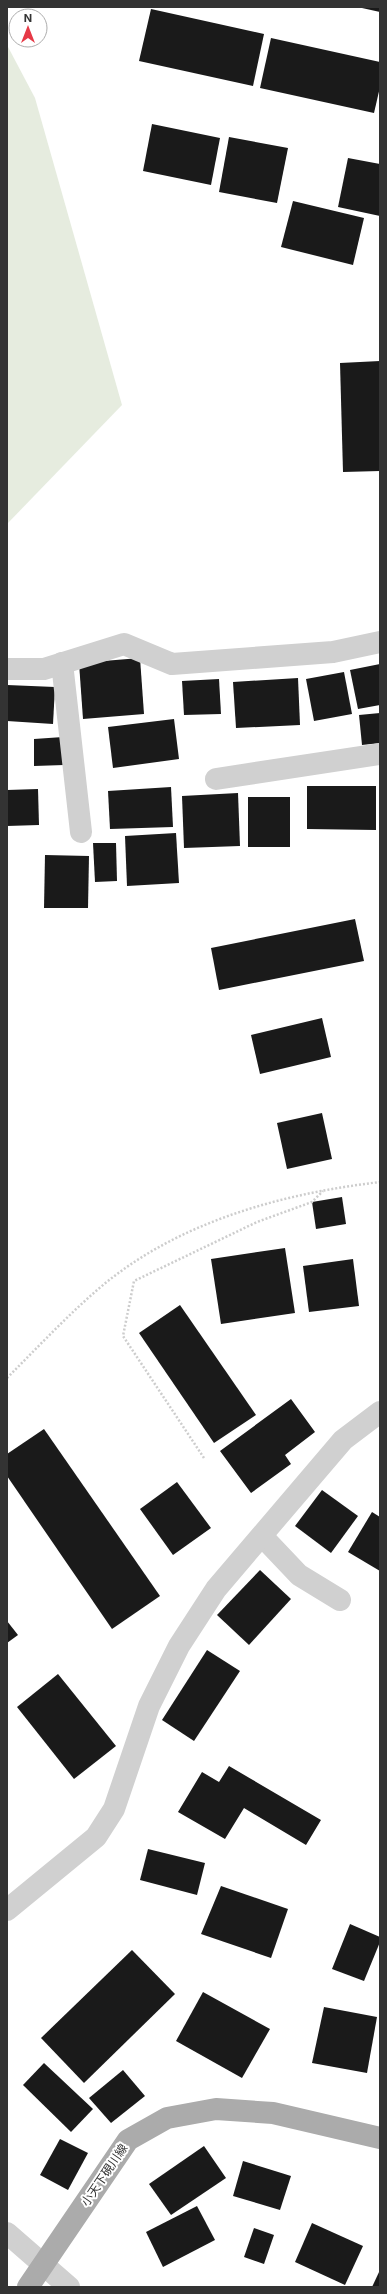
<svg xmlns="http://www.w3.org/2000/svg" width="387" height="2294" viewBox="0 0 387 2294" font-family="Inter,'Noto Sans JP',sans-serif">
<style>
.green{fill:#e6ecdf}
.building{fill:#1a1a1a}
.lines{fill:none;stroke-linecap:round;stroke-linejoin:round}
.path{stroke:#cdcdcd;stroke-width:2.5;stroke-dasharray:2 2;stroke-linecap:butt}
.minor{stroke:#d0d0d0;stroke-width:22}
.major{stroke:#ababab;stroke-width:22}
.labels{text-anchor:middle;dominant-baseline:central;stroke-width:4;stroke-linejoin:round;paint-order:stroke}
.street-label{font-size:12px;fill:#333;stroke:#fff}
</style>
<rect width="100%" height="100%" fill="#fff"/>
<!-- green -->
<path class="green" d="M7,45l28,53 87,307 -115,119z"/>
<!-- building -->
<g class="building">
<path d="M362,7h18v5l-18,-4z"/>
<path d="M151,9l113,25 -11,52 -114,-25z"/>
<path d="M271,38l109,24v25l-6,26 -114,-25z"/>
<path d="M152,124l68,14 -9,47 -68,-14z"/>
<path d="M229,137l59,11 -11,55 -58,-11z"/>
<path d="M348,158l32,6v52l-42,-9z"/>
<path d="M293,201l71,17 -11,47 -72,-18z"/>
<path d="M380,361v110l-37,1 -3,-109z"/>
<path d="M140,658l4,56 -61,5 -4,-56z"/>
<path d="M380,664v41l-22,4 -8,-39z"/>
<path d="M344,672l8,42 -38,7 -8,-42z"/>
<path d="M298,678l2,47 -64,3 -3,-46z"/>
<path d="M219,679l2,35 -37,1 -2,-34z"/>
<path d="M7,685l48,2 -2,37 -46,-3z"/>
<path d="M380,713v30l-18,2 -3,-30z"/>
<path d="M174,719l5,40 -66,9 -5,-41z"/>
<path d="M63,737l1,28 -30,1v-27z"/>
<path d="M307,786h69v44l-69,-1z"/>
<path d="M171,787l2,40 -63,2 -2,-38z"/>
<path d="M38,789l1,36 -32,1v-36z"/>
<path d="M238,793l2,53 -56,2 -2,-52z"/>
<rect x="248" y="797" width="42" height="50"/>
<path d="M176,833l3,50 -52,3 -2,-50z"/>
<path d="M93,843h23l1,38 -22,1z"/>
<path d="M45,855l44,1 -1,52h-44z"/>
<path d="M355,919l9,42 -145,29 -8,-42z"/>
<path d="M322,1018l9,39 -71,17 -9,-39z"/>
<path d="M322,1113l10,46 -45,10 -10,-46z"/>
<path d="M342,1197l4,27 -30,5 -4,-27z"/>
<path d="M285,1248l10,65 -74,11 -10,-65z"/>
<path d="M353,1259l6,47 -50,6 -6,-46z"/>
<path d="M180,1305l76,110 -42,28 -75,-110z"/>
<path d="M291,1399l24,33 -30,23 6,9 -40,29 -31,-42z"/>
<path d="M44,1429l116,167 -48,33 -105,-153v-22z"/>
<path d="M177,1482l34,46 -38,27 -33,-46z"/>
<path d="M322,1490l36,26 -27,37 -36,-27z"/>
<path d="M372,1512l8,5v54l-32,-19z"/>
<path d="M260,1570l31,29 -42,46 -32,-30z"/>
<path d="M7,1621l11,14 -11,8z"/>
<path d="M207,1650l33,21 -46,70 -32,-21z"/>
<path d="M58,1674l58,72 -42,33 -57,-72z"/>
<path d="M229,1766l92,54 -15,25 -62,-37 -19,31 -47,-27 24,-40 17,10z"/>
<path d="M148,1849l57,14 -8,32 -57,-15z"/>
<path d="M221,1886l67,23 -17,49 -70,-24z"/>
<path d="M350,1924l30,13v5l-16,39 -32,-12z"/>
<path d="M132,1950l43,44 -91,89 -43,-45z"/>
<path d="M203,1992l67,37 -28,49 -66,-37z"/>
<path d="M324,2007l53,10 -10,56 -55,-10z"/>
<path d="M44,2063l49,46 -22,23 -48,-47z"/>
<path d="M123,2070l22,26 -34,27 -22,-25z"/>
<path d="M60,2139l28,14 -20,37 -28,-15z"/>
<path d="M204,2146l22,32 -55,37 -22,-31z"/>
<path d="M243,2161l48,15 -11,34 -47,-14z"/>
<path d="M197,2206l18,34 -52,27 -17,-35z"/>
<path d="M312,2223l51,23 -18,39 -50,-23z"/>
<path d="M254,2228l20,7 -10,29 -20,-7z"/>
<path d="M380,2270v17h-8z"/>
</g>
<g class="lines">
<!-- path -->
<g class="path">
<path d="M7,1378c29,-29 58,-60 89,-87 78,-68 183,-97 284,-109"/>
<path d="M204,1458l-81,-122 11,-55 123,-59 55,-20 11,-11"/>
</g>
<!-- minor -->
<g class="minor">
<path d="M62,663l19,169"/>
<path d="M7,669h37l80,-25 48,20 161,-12 47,-10"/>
<path d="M216,779l164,-25"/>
<path d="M262,1536l37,39 41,25"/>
<path d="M7,1910l89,-73 18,-28 35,-103 30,-60 37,-57 127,-149 37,-28"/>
<path d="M7,2233l62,54"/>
</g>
<!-- major -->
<path class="major" d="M28,2287l100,-147 39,-22 49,-9 57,4 107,25"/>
</g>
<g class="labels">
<!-- street labels -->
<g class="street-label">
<text transform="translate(104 2175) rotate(-56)">小天下硯川線</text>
</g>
</g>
<!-- border -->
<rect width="387" height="2294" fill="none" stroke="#333333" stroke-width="16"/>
<!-- north arrow -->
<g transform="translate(28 28)"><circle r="19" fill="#ffffff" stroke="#adadad"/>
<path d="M0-3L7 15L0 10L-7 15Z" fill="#e63946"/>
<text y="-6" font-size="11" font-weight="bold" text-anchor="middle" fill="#333333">N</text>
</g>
</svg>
